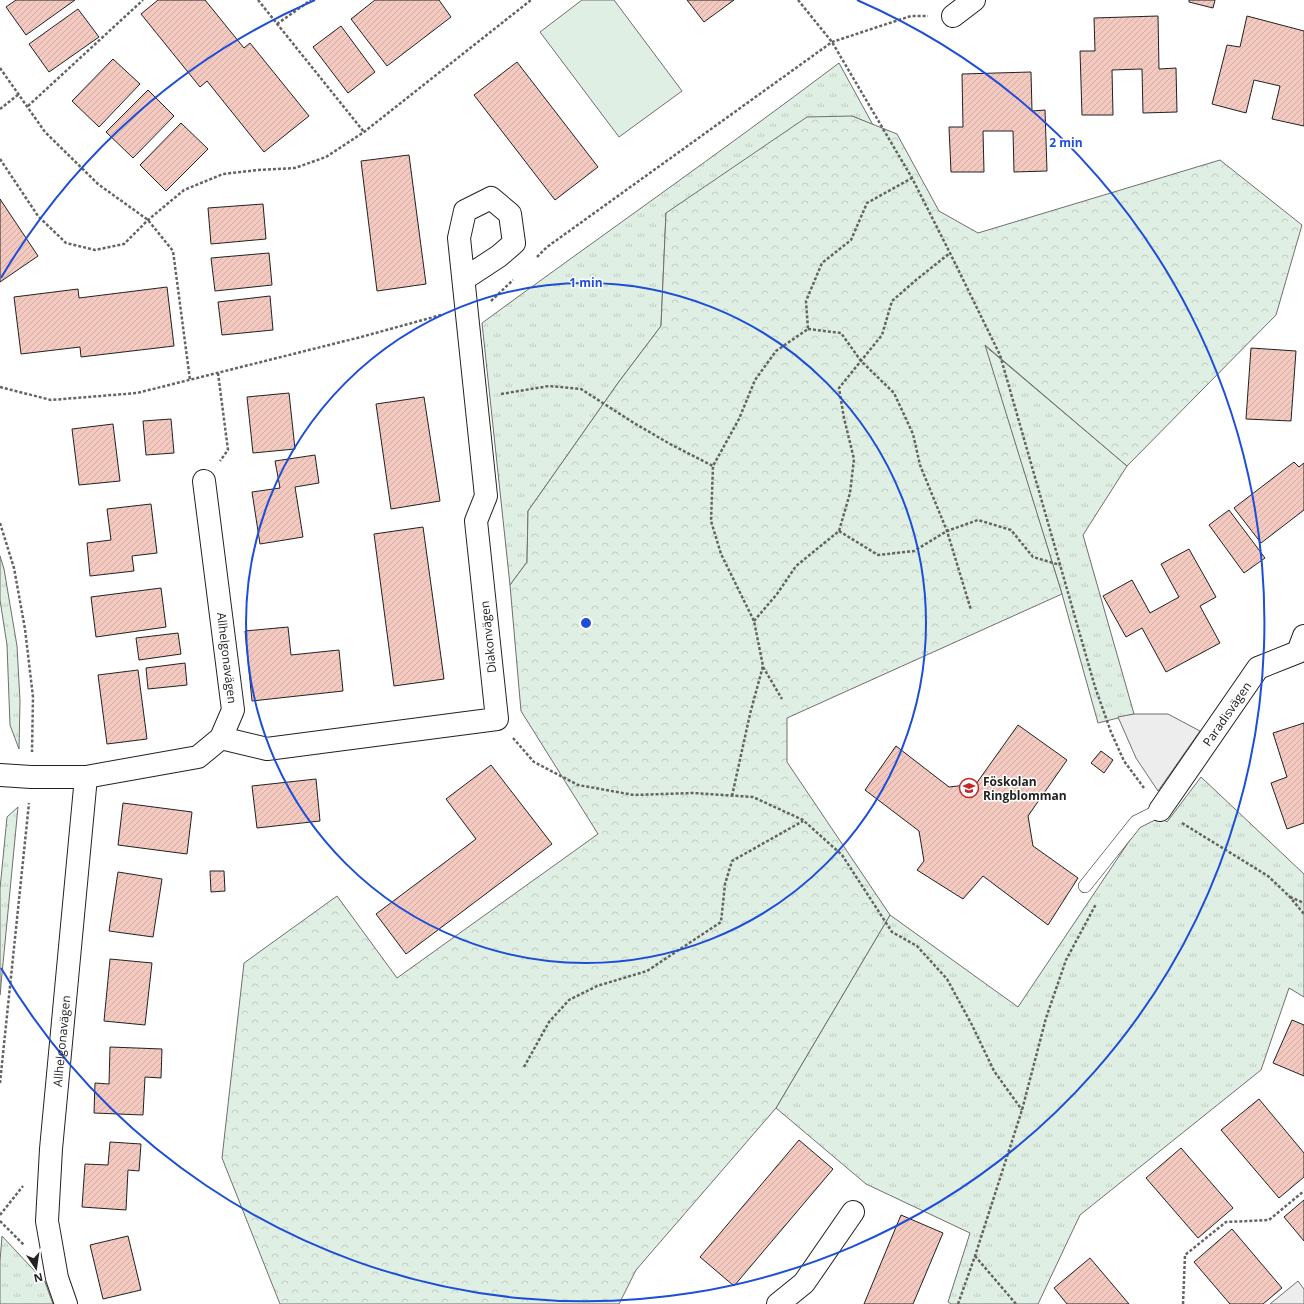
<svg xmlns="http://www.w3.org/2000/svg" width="1304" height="1304" viewBox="0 0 1304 1304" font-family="'Open Sans',sans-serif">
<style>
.grass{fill:url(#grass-tufts);stroke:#6f6f6f}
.forest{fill:url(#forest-crowns);stroke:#6f6f6f}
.garden{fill:#e0efe3;stroke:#6f6f6f}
.parking{fill:#ededed;stroke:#6f6f6f}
.building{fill:url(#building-hatch);stroke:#222}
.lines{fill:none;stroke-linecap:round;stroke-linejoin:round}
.lane-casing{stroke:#222;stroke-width:14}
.street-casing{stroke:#222;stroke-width:24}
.path{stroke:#646464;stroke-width:2.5;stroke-dasharray:3 2;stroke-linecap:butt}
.lane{stroke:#fff;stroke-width:13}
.street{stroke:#fff;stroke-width:22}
.ring{fill:none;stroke:#1d4ed8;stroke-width:2}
.labels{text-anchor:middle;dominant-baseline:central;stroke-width:3;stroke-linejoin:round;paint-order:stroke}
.street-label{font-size:12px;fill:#222;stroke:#fff}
.poi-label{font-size:12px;font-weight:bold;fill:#222;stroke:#fff;text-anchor:start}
.centre{fill:#1d4ed8;stroke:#fff;stroke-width:2}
.ring-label{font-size:12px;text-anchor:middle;font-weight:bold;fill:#1d4ed8;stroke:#fff;stroke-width:3;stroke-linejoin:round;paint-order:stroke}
</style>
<defs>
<pattern id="grass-tufts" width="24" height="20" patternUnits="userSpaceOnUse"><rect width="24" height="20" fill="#e0efe3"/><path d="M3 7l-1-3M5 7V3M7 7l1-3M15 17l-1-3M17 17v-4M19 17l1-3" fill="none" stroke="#c0cdc2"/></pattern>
<pattern id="forest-crowns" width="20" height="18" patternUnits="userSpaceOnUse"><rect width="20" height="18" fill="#e0efe3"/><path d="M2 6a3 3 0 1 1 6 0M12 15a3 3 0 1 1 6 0" fill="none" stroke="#c0cdc2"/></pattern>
<pattern id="building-hatch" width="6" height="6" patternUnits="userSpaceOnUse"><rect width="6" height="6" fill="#f3c9c0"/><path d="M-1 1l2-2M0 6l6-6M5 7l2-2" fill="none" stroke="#d0aca5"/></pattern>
</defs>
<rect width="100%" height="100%" fill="#fff"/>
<!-- grass -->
<g class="grass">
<path d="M839,63l34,62 -21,-9 -186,97 -5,113 -43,57 -90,128 -1,51 -17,23 -28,-262c119,-87 239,-171 357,-260z"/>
<path d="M984,345l143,121 -44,69 51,179 -36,9 -36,-129z"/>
<path d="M0,556l4,13 13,77 3,55 -1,48 -9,-24 -3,-80 -7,-45z"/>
<path d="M1201,777l103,97v123l-15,-9 -28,82 -181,145 -42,89h-87l-3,-2 22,-69 -104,-49 -90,-76 114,-193 128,92 132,-197 17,12z"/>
<path d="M18,807l-18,188v-106l7,-72z"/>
<path d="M2,1236l43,46 8,22h-53v-43z"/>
</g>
<!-- forest -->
<path class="forest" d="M852,116l45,18 42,77 39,22 242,-73 82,65 -26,90 -149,151 -142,-121 77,249 -275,124v44l103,153 -114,193 -140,162 -17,34h-339l-58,-146 22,-195 93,-67 60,82 201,-144 -77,-123 -11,-126 17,-23 1,-51 90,-128 43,-57 5,-113 141,-96z"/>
<!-- garden -->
<path class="garden" d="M582,0h32l68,91 -63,46 -79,-105z"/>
<!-- parking -->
<g class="parking">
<path d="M1134,714h34l32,17 -42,60 -22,-33 -18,-41z"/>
<path d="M1298,1281l6,8v15h-34z"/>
</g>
<!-- building -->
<g class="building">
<path d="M16,0h59l-49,35 -20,-28z"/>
<path d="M158,0h47l39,48 6,-5 59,73 -45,36 -57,-71 -7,6 -59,-73z"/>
<path d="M375,0h64l12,17 -64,49 -36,-47z"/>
<path d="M687,0h47l-30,22z"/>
<path d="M1189,0h26l-2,8 -24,-6z"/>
<path d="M78,9l21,28 -50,35 -20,-28z"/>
<path d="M1158,16l1,53 17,-1 1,44 -34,1 -1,-44 -30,1 1,45h-31l-2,-64h15l-1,-33z"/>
<path d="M1247,16l57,15v95l-32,-7 8,-33 -26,-6 -8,33 -34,-9 15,-59 13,2z"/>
<path d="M341,26l34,46 -27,21 -35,-46z"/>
<path d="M113,59l27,25 -41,43 -27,-26z"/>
<path d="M517,62l81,105 -43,33 -81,-105z"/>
<path d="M1031,72l1,39 13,-1 2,61 -33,1 -1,-41h-30l1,41h-33l-2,-45h14l-1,-53z"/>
<path d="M148,90l26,26 -41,42 -27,-26z"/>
<path d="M181,123l27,26 -42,42 -26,-26z"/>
<path d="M409,155l17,129 -49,7 -16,-130z"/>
<path d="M0,199l38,57 -38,26z"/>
<path d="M263,204l3,35 -55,5 -3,-36z"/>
<path d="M269,253l3,32 -57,6 -4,-33z"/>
<path d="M167,287l7,59 -93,11 -1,-10 -59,7 -7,-57 64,-8 1,9z"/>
<path d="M270,296l3,34 -51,5 -4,-33z"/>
<path d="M1251,348l45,3 -5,70 -45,-2z"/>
<path d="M289,393l6,56 -42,4 -6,-56z"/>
<path d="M424,397l16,104 -49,8 -15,-105z"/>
<path d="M171,419l3,34 -28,2 -3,-34z"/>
<path d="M113,424l7,57 -41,4 -7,-56z"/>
<path d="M315,455l4,28 -24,4 8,50 -43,7 -8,-52 28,-4 -5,-27z"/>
<path d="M1294,462l5,5 5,-4v47l-43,33 -27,-35z"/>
<path d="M151,504l6,49 -25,3 2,15 -44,5 -3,-33 24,-3 -4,-31z"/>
<path d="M1229,510l36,48 -21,15 -35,-48z"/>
<path d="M423,527l21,152 -50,7 -20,-152z"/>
<path d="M1189,549l27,48 -16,9 20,37 -54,29 -24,-44 -16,9 -23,-41 29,-16 18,33 29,-16 -18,-33z"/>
<path d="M161,588l5,39 -70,10 -5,-40z"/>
<path d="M288,627l3,28 48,-5 4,41 -91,10 -7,-70z"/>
<path d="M178,633l3,21 -42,6 -3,-22z"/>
<path d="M185,663l2,22 -39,4 -2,-21z"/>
<path d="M138,670l9,69 -40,5 -9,-69z"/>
<path d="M1304,723v100l-17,6 -16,-46 16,-6 -14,-44z"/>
<path d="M1018,725l49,35 -39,56 5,30 45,32 -30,47 -65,-49 -20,23 -46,-29 7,-9 -5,-30 -54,-41 31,-44 53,41 27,-3z"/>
<path d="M1101,751l12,9 -9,13 -13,-10z"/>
<path d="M491,765l61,79 -146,110 -30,-40 100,-75 -30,-40z"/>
<path d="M316,779l4,42 -63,7 -5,-42z"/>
<path d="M123,803l69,9 -5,42 -69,-9z"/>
<path d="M210,871h14l1,20 -14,1z"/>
<path d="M118,872l44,7 -9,58 -44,-6z"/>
<path d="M110,959l42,4 -7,62 -41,-4z"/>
<path d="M1292,1020l12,5v51l-31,-13z"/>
<path d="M110,1047l52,2 -1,29 -16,-1 -2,38 -49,-2 1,-30 14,1z"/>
<path d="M1259,1099l45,54v24l-25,21 -58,-68z"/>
<path d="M799,1140l34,29 -99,117 -34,-29z"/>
<path d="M110,1142l31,2 -2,27 -11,-1 -2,40 -44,-3 3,-43 23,1z"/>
<path d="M1181,1148l52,60 -35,30 -52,-60z"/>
<path d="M1304,1200v41l-20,-24z"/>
<path d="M901,1215l42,18 -30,71h-49z"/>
<path d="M1232,1229l50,59 -19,16h-33l-36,-42z"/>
<path d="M128,1236l13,54 -38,9 -13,-54z"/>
<path d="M1090,1258l39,46h-62l-13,-16z"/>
</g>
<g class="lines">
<defs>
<path id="lane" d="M1085,886l51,-64 24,-12"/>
<g id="street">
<path d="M953,16l21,-16"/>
<path d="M221,738l46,11 230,-30 -21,-198 10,-25 -27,-258 6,-27 26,-13 19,16 4,29 -15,13 -35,23"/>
<path d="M0,775l31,2h55l112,-20 23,-19 12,-28 -29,-229"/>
<path id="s1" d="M1160,810l98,-142 40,-16 6,-16"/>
<path id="s2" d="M66,1304l-9,-26 -10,-57 4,-72 35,-372"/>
<path d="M778,1304l26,-21 49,-71"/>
</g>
</defs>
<!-- lane casing -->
<use href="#lane" class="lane-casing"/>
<!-- street casing -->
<use href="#street" class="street-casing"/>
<!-- path -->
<g class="path">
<path d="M258,0l106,132"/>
<path d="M798,0l34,42 80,136 38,75 50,102 95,332 16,45 13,29 20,27"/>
<path d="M277,24l34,-24"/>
<path d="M0,68l45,64 53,52 50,36 25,31 17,129"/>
<path d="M28,106l115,-106"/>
<path d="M0,109l19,-15"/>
<path d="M0,159l38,57 28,27 29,7 29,-6 24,-24 36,-30 39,-16 35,-4 37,-2 31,-11 38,-25 167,-132"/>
<path d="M537,257l10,-10 285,-205 79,-26h17"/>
<path d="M491,301l22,-21"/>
<path d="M808,329l33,4 20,28 33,32 19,41 7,31 27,66 24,79"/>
<path d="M218,373l10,77 -8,11"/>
<path d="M0,387l51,13 86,-7 224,-56 80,-22"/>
<path d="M501,394l48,-8 32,3 53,34 36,21 43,22"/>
<path d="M0,523l14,45 11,61 8,68 -1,55"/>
<path d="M839,531l39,24 36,-4 33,-20 31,-11 33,10 22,27 27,8"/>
<path d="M754,621l23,-27 19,-28 43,-35 11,-38 4,-34 -10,-41 -5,-30 43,-53 10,-34 24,-21 34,-27"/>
<path d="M763,667l19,32"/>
<path d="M513,738l21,24 44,23 56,10 59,-2 60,4 50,23 39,35 50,77 25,14 30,33 25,46 22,46 28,39"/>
<path d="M732,796l18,-82 13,-48 -9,-45 -33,-67 -10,-33 2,-55 26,-47 16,-39 21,-29 32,-22 -2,-28 16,-38 29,-23 16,-37 45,-25"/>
<path d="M1182,823l86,53 21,20 15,18"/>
<path d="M1290,897l14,6"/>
<path d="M524,1067l25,-45 20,-22 28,-14 50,-15 74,-49 4,-38 7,-23 71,-40"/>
<path d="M0,1083l29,-280"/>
<path d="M0,1215l23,-29"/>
<path d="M0,1221l24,24"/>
<path d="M975,1256l41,48"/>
<path d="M958,1304l17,-48 47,-146 24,-92 20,-58 30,-56"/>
<path d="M1183,1304l2,-49 41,-33 43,-2 35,-29"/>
</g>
<!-- lane -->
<use href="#lane" class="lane"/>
<!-- street -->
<use href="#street" class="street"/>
</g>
<!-- distance rings -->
<g class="ring">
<circle cx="586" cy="623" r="340"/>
<path d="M1 278A679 679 0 0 1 315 0M857 0A679 679 0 1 1 1 968"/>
</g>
<!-- icons -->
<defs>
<symbol id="school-ring" viewBox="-11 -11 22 22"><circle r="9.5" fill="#fff" stroke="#c62828" stroke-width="1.5"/><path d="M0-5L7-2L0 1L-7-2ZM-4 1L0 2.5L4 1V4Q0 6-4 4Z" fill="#c62828"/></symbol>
</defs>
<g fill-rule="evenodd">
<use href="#school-ring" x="958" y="777" width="22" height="22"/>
</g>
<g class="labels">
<!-- street labels -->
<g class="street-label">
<text transform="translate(488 637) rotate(-96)">Diakonvägen</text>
<text transform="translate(227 658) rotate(83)">Allhelgonavägen</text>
<text stroke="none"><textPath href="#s1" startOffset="117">Paradisvägen</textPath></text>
<text stroke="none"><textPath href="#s2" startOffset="266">Allhelgonavägen</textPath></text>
</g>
<!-- poi labels -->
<g class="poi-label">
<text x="983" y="781">Föskolan<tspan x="983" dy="14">Ringblomman</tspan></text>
</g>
</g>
<circle cx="586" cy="623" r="6" class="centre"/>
<g class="ring-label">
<text x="1066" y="147">2 min</text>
<text x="586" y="287">1 min</text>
</g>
<!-- north arrow -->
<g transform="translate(36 1268) rotate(167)" stroke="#ffffff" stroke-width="3" paint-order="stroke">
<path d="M0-3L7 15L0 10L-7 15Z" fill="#222222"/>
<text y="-6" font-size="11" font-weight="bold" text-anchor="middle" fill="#222222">N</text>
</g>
</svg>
